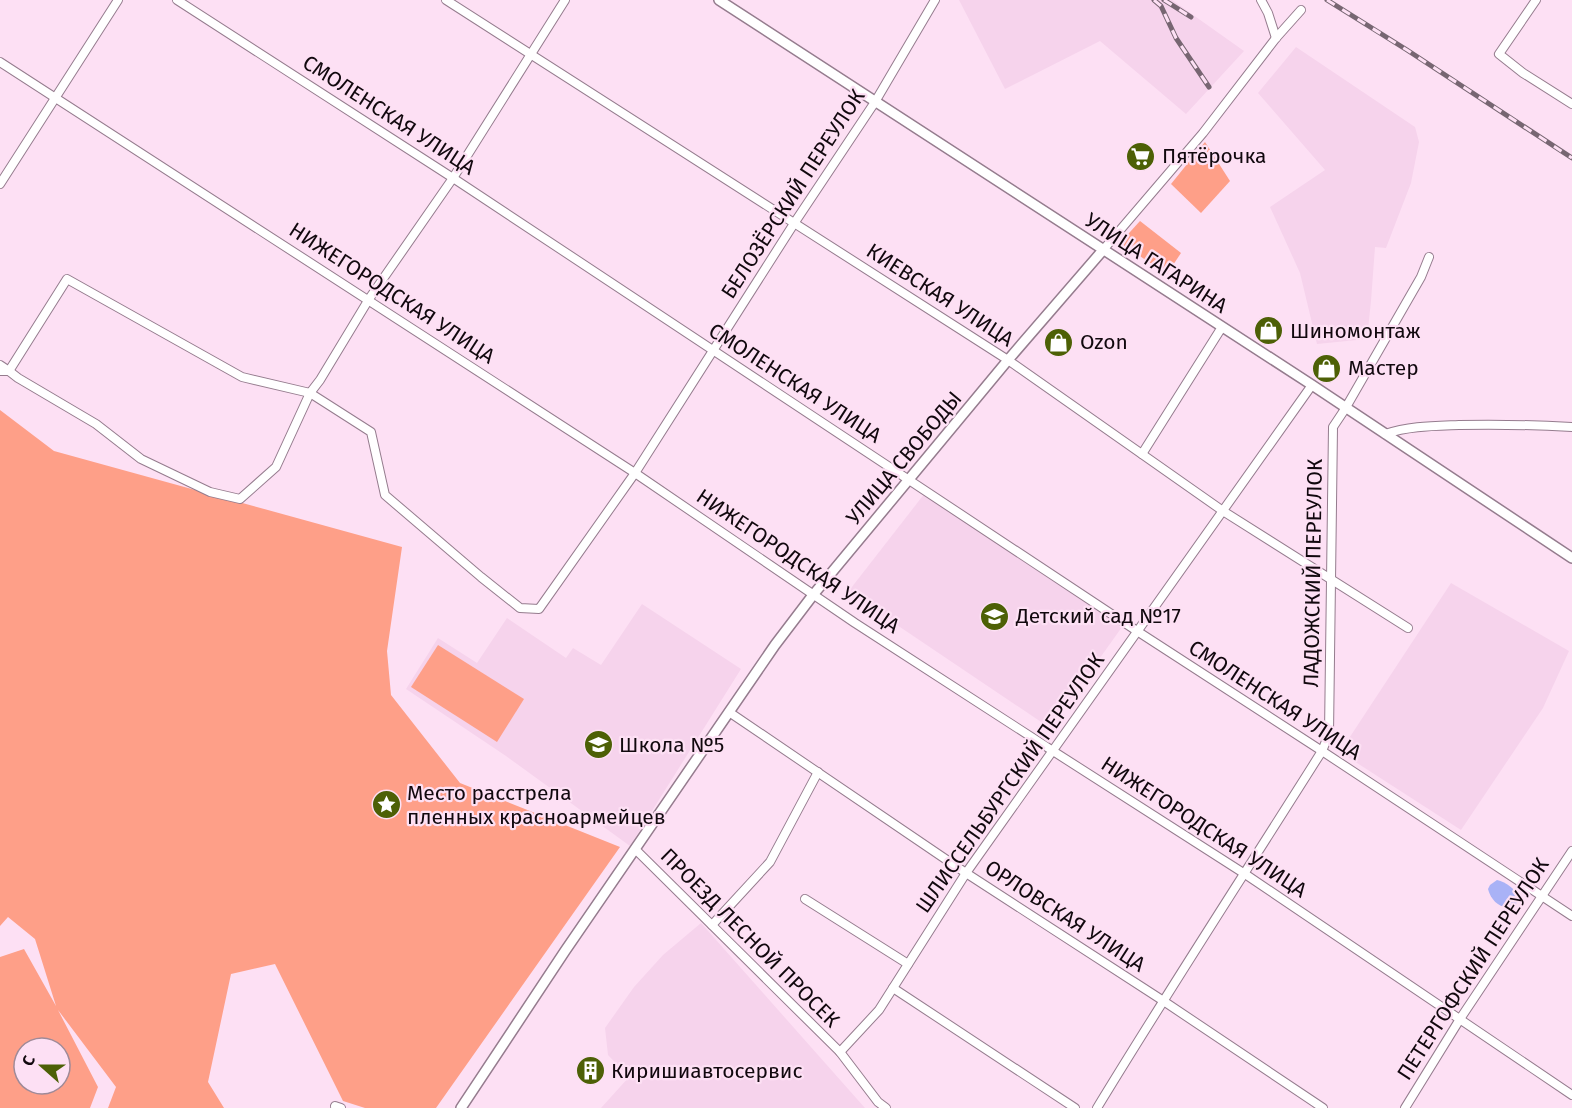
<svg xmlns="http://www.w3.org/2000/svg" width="1572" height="1108" viewBox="0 0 1572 1108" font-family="'Fira Sans',sans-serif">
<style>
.built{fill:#f6d3ec}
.green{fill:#fe9f88;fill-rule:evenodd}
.water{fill:#a9b2f6}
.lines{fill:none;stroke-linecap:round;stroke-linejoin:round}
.minor-casing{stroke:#957c8e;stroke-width:10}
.tertiary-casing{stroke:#957c8e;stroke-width:12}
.minor{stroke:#fff;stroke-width:8}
.tertiary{stroke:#fff;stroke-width:9}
.rail-casing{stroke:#776672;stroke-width:5}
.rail{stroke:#fde0f4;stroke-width:3;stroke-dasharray:9;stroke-linecap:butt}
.labels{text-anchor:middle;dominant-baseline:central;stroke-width:4.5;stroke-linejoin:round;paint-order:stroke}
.street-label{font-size:21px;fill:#11080e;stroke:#fde0f4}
.poi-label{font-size:21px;fill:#11080e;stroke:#fde0f4;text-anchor:start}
</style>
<rect width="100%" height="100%" fill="#fde0f4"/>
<!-- built -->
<g class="built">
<path d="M959,0h213l72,51 -58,63 -86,-73 -95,48z"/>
<path d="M1296,47l119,80 4,15 -8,41 -25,65 -11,-1 -4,54 -4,38 -50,5 -17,-71 -30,-66 55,-37 -67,-77z"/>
<path d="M925,493l197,134 -72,101 -202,-136z"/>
<path d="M1451,583l118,68 -26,57 -82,122 -121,-78z"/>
<path d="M642,604l99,65 -111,177 -124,-90 -100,-67 32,-51 39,25 30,-45 59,40 7,-10 28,17z"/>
<path d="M701,923l164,185h-264l28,-31 -21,-22 -3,-27 29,-41 29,-32z"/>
</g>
<!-- green -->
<g class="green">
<path d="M1205,142l25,39 -29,32 -30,-29z"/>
<path d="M1140,221l41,32 -14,21 -47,-31z"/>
<path d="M0,410l54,41 348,96 -15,104 4,44 69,88 160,64 -184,261h-71l-22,-7 -68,-137 -44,10 -23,108 16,26h-116l8,-21 -58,-77 40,77 -8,21h-90v-151l24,-8 32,57 -21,-67 -27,-22 -8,9zM24,1048h36v36h-36z"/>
<path d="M438,645l86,54 -27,43 -86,-55z"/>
</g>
<!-- water -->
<path class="water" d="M1497,880c9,2 20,10 23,19 -11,16 -28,6 -32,-10l2,-4z"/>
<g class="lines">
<defs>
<g id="minor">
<path d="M177,0l276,178 684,453 185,120 250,165"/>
<path d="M446,0l562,360 215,151 185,117"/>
<path d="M1261,0l7,13 8,25"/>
<path d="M1536,0l-37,54 24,19 49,31"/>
<path d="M0,62l635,411 220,150 198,128 192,123 327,221"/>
<path d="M0,184l118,-184"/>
<path d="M1103,250l100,-117 73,-95 25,-28"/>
<path d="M0,365l9,6 58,-92 175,98 68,16 61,39 14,63 96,82 39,31 19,1 96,-136 160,-251 80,-120 60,-102"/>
<path d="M0,371h9l9,7 78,46 45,35 69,33 30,7 36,-32 34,-74 10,-13 49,-81 84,-121 112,-178"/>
<path d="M1385,434c24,-8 48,-8 74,-9 38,-1 75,0 113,2"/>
<path d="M1142,454l80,-127"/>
<path d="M729,712l237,161 196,127 161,108"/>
<path d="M635,849l205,203 38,50 8,6"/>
<path d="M805,899l103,65"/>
<path d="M712,925l58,-63 48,-90"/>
<path d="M893,988l182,120"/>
<path d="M840,1052l39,-42 87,-137 346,-488"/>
<path d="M335,1106l6,2"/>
<path d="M1097,1108c73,-120 150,-238 225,-357l7,-17 4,-307 12,-18 76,-132 8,-20"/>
<path d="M1405,1108l55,-89 112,-168"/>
</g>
<g id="tertiary">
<path d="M719,0l593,385 260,173"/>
<path d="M461,1108l104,-157 210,-306 38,-50 195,-235 95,-110"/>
</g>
</defs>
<!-- minor casing -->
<use href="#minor" class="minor-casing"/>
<!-- tertiary casing -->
<use href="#tertiary" class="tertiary-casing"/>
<!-- minor -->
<use href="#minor" class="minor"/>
<!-- tertiary -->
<use href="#tertiary" class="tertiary"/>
<defs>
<g id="rail">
<path d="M1154,0l7,6 15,32 33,49"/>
<path d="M1164,0l27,17"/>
<path d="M1327,0l80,50 165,108"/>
</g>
</defs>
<!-- rail casing -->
<use href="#rail" class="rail-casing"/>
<!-- rail -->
<use href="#rail" class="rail"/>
</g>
<!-- icons -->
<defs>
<symbol id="supermarket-disc" viewBox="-11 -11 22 22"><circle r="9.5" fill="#4d6006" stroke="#fde0f4"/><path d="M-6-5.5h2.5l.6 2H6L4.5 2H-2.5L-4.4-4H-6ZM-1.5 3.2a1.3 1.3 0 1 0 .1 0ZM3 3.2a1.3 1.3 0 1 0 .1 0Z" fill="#fff"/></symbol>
<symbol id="shop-disc" viewBox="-11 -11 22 22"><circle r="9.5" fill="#4d6006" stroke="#fde0f4"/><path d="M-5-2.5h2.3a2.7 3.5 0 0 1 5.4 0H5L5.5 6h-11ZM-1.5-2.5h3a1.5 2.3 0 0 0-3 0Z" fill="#fff"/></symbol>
<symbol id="school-disc" viewBox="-11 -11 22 22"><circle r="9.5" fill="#4d6006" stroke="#fde0f4"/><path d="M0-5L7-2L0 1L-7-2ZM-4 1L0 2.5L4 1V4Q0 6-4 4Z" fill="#fff"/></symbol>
<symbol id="sight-disc" viewBox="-11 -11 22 22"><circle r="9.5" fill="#4d6006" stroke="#fde0f4"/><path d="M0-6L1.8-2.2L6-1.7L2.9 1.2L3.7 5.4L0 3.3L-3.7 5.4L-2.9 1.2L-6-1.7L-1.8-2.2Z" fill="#fff"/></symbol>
<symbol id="building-disc" viewBox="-11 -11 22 22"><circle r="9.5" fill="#4d6006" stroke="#fde0f4"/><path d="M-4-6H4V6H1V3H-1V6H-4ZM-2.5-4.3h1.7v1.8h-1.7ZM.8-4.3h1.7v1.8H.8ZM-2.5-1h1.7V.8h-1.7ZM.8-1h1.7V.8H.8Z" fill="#fff"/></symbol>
</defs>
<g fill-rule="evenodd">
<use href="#supermarket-disc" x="1124" y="140" width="33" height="33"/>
<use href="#shop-disc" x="1252" y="314" width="33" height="33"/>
<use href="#shop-disc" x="1042" y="326" width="33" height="33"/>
<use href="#shop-disc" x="1310" y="352" width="33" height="33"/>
<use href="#school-disc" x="978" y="600" width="33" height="33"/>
<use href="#school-disc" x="582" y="728" width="33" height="33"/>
<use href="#sight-disc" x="370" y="788" width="33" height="33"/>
<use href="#building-disc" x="574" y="1054" width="33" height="33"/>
</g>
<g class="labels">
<!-- street labels -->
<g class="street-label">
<text transform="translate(389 115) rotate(33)">СМОЛЕНСКАЯ УЛИЦА</text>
<text transform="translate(793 194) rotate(-57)">БЕЛОЗЁРСКИЙ ПЕРЕУЛОК</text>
<text transform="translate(1156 263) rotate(33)">УЛИЦА ГАГАРИНА</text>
<text transform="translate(392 293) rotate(33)">НИЖЕГОРОДСКАЯ УЛИЦА</text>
<text transform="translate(940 295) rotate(33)">КИЕВСКАЯ УЛИЦА</text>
<text transform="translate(795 383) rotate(33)">СМОЛЕНСКАЯ УЛИЦА</text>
<text transform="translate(904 458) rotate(-50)">УЛИЦА СВОБОДЫ</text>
<text transform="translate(798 561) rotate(34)">НИЖЕГОРОДСКАЯ УЛИЦА</text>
<text transform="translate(1313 573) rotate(-89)">ЛАДОЖСКИЙ ПЕРЕУЛОК</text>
<text transform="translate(1275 700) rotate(33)">СМОЛЕНСКАЯ УЛИЦА</text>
<text transform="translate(1010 783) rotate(-55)">ШЛИССЕЛЬБУРГСКИЙ ПЕРЕУЛОК</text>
<text transform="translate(1204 827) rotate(33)">НИЖЕГОРОДСКАЯ УЛИЦА</text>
<text transform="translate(1065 916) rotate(33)">ОРЛОВСКАЯ УЛИЦА</text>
<text transform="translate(750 938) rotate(45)">ПРОЕЗД ЛЕСНОЙ ПРОСЕК</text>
<text transform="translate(1473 969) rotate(-57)">ПЕТЕРГОФСКИЙ ПЕРЕУЛОК</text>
</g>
<!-- poi labels -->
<g class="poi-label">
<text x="1162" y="156">Пятёрочка</text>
<text x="1290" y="331">Шиномонтаж</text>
<text x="1080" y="342">Ozon</text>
<text x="1348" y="368">Мастер</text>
<text x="1016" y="616">Детский сад №17</text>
<text x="619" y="745">Школа №5</text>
<text x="407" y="793">Место расстрела<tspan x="407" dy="24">пленных красноармейцев</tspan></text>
<text x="611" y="1071">Киришиавтосервис</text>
</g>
</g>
<!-- north arrow -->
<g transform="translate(42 1066) rotate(291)"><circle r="28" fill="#fde0f4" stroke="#9f8a98" stroke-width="1.5"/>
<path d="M0-4.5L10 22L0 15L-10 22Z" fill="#4d6006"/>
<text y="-9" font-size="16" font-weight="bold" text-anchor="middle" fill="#11080e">С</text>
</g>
</svg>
